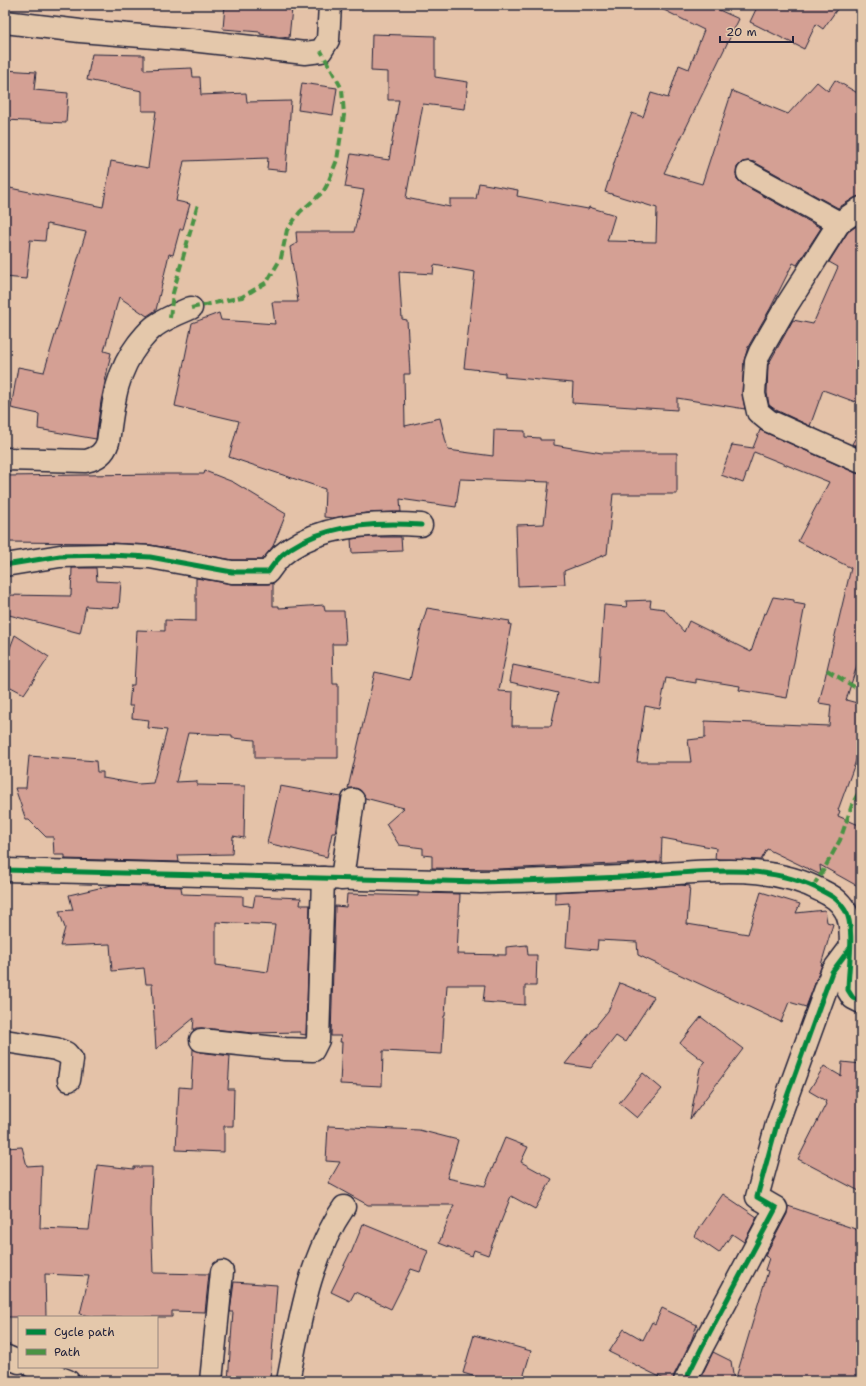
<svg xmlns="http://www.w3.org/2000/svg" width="866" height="1386" viewBox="0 0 866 1386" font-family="'Shantell Sans',sans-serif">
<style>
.building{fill:#d4a094;stroke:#22223b;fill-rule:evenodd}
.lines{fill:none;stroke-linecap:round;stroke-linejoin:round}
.minor-casing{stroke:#22223b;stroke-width:25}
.minor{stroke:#e4c8ab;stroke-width:22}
.quiet{stroke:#4a9344;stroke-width:4;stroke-dasharray:8 4;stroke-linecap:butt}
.cycleway-casing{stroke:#e4c8ab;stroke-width:8}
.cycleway{stroke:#00873e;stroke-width:5}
</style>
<rect width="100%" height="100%" fill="#e4c2a8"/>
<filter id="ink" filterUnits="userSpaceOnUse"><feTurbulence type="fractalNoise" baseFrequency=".025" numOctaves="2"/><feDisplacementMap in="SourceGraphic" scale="8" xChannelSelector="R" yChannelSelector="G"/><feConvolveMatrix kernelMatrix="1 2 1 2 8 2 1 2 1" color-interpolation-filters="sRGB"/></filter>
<g filter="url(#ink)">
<!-- building -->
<g class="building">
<path d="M225,5h44l23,3 -3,30 -29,-4v-2l-37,-3z"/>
<path d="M654,5h54l31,14 -75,154 38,11 30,-93 56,23 29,-32 11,9 7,-11 26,15v101l-7,2 -16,10 -84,-46 -6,-1 -6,1 -5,5 -1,7 1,5 5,5 79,44 -24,37 -4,-2 -23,46 -22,38 -4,14 -2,32 3,16 -68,-11v12l-105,-7 1,-20 -68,-6v-4l-41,-5 11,-96 -41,-7 -1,9 -34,-2 3,47 5,1 3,54h-6l1,52 35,-8 8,32 45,6 1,-26 31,1v6l15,1v2h14v5l48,8h75v41h-64l-6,60 -43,17 1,13 -47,2 -2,-61 28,-1 5,-42 -89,-3 -4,28 -56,-8 1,13 -35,1 -34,5 -8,-1 1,-28 -96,-32 10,-36 -64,-15 17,-83 27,-10 2,7 54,4 -3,-22h26l-8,-55 7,-4 -1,-11h58l10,-42 -19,-3 6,-33 38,6 10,-60h-11v-28l-17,-1 1,-37 63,2v41l33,5 -3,27 -42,-5 -17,94 44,9v-8h26l3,-16 39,7 -1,6 71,13 1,-2 26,8 -8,26 49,1 1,-34 -52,-16 12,-38 -1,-1 16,-40 11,4 8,-24 17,5 11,-33 10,4 15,-39z"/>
<path d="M758,5h82l-17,24 -7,-5 -12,25 -54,-27z"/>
<path d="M92,54l52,1v15l48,-2 1,9h7l1,18 45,-2 1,9 44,-1 -5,70 -19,-2 1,-11 -84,3 -8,40 14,3 -7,25h-3l-7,26 -4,-1 -13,56 -9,6 -28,-19 -15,54 7,2 -10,48 -5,38 -58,-10 1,-15 -28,-6 7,-41 26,5 42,-140 -39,-8 -2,17 -15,-1 -4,39 -21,-2v-28l2,-34h-2v-28l98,20 8,-46 37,7 8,-57h-14v-20l-55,-11z"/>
<path d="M5,70l31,2 -2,18 34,3 -2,30 -61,-3z"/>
<path d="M302,83l35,5 -4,27 -35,-5z"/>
<path d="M861,223v181l-38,-14 -13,36 -34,-16 -7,-5 -2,-12 1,-28 25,-45 20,4 25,-57 -9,-5 19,-30z"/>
<path d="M861,428v20l-9,-4z"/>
<path d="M760,430l96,43 5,1v179l-15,47 15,4v43l-23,63 2,1 -2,5 23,10v62l-41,-23 1,10 -54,-26 -6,11 -42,-1 -4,-1 1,-10 -54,-10 -1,24 -163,7 -66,-1v-12l-9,-1v-7l-24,-3 -13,-21 18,-16 -39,-10 -1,-3 -4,-5 -6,-2h-6l27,-116 35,8 11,-52 6,-20 83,13 -1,3 2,1 -12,66 14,1 -1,34h39l7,-33 -48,-11 3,-17 86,18 5,-78 23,2 -1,-6 25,-1 -1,7 14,2 20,23 5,-11 62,31 13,-39 2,1 7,-17 21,3v3l11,2 -18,93 -48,-8 1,-4 -44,-7v4l-30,-5 -6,31 -15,-3 -8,56h54l-3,-22 17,-2v-17l124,5 2,-21 -12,-2 32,-135 -53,-27 31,-59 -75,-30 -11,31 -22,-8 11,-30 21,3z"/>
<path d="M205,471l28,11 53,32 -13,32 -11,14h-29l-82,-15 -41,-2 -105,-1v-66l156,-2h43z"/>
<path d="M368,537h33l1,14 -50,2 -1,-14z"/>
<path d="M72,568h24l1,13 24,1 -2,26 -33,-2 -6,27 -75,-19v-19l66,1z"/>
<path d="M196,578l36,6h36l5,-1v23h6v2l45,-3 1,6h19l2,33h-14l1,40h5v74h-83v-18l-23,-2v-3l-44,-2 -12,49 21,-1v4l48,1 -1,52 -11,-2 -1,18 -54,1 1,7 -114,-3v-4h-11l-1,-18h-7l-17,-17h-3l-11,-32h11l3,-32 67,5 1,11h6v6l35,6 15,-1 14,-53 -19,-2 1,-8 -17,-2 1,-12h-4l2,-21h3l3,-55 28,1v-11l31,1z"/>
<path d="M15,635l34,22 -25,37 -19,-10v-23z"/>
<path d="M280,786l61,11 -6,36h-3l-5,24 -60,-14z"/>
<path d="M112,885l69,2 1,7 61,2v9l10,2 2,-11 46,2 -1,7h10l-4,130 -6,-1v-2l-47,1 -51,-5h-6l-3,2 1,-12 -38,31 -4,-65h-6l-2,-16 -32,3 -2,-27 -50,2 5,-18 -6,-17 14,-1 -4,-15zM216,922l59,3 -7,47 -52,-7z"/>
<path d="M681,885l9,1 -3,38 61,10 13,-42 39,12 -4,9 29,-3 2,12 6,2 -12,41h1l-16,42 -17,-5 -8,20 -143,-67 -1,-13 -39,-2 -1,10 -31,-3 3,-44 -14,1v-12z"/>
<path d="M418,893l42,1 -3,60 49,1v-8l21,-2 1,10h9l-1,31h-11v19l-42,-3 2,-17h-38l-2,31h-1l-2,38 -59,-3 -1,35 -42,-2 2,-42h-2l1,-6h-10l4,-130 11,1 1,-13 71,2z"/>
<path d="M620,983l34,14 -29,45 -9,-6 -25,32 -26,-4 43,-53z"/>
<path d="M701,1017l42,32 -53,70 10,-51 5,-6 -25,-19z"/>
<path d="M193,1049l7,3 30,4 -2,33h6l-1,37h-9v26l-48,-2 3,-63 12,1z"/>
<path d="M842,1062l19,2v128l-63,-33 28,-55 -1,-1 1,-2 -17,-10 15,-25 17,10z"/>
<path d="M643,1073l19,16 -25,29 -18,-15z"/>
<path d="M328,1126l91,4 39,10 -11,38 38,8 20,-48 23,9 -7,15 31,17 -17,30 -24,-13 -23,59 -14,-5 -2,6 -33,-13 15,-38h-86l-40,-22 12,-21 -14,-1z"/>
<path d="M22,1147l5,19 15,-1 -2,63 49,2 8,-65 37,4v-2h18l-1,44 2,62 56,1 -4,38 -33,-1v6h-78l-14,-3 9,-38 -44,-2 1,43h-39l-1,-40h-1v-129z"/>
<path d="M723,1194l34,23 -13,25 -12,-8 -13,19 -25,-17z"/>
<path d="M788,1206l73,25v150h-126l33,-110 -3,-1 4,-12 -4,-2 22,-42z"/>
<path d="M363,1224l65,27 -8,21 -9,-3 -20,40 -36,-17 -5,9 -19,-9 19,-39h1z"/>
<path d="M234,1282l43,3 -7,96h-42l5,-69h-3z"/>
<path d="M662,1308l35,17 -6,16 -17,34 -1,6h-5l-59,-29 15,-23 19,11 9,-18 3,2z"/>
<path d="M474,1335l57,16 -9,30h-33l-26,-8z"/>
<path d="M713,1352l18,9 3,20h-35z"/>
</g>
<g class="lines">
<defs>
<g id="minor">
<path d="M5,22l75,9 111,9 114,13 16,-2 7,-11 2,-35"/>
<path d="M748,173l91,50"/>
<path d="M861,208l-22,15 -52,82 -27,47 -4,10 -2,32 4,18 11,9 92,41"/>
<path d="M5,459l81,2c11,-3 18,-7 22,-19 5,-36 7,-68 30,-98 5,-6 11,-14 17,-18 11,-8 24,-13 36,-18"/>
<path d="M5,565l55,-9 49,-1 41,2 82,15h36c4,-6 9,-12 14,-17 36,-31 94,-33 139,-30"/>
<path d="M5,870l476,12c47,-1 95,-3 142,-5 64,-3 140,-18 199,14 10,5 17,9 23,19 11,17 3,59 3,80l5,8 8,4"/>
<path d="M342,879l11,-79"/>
<path d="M201,1040l84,9 28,1 5,-10 5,-162"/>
<path d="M5,1041l51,8 10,4 6,7 -3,20"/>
<path d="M5,1356l14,6"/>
<path d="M33,1367l35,14"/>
<path d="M211,1381l11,-109"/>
<path d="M288,1381c12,-60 21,-123 56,-174"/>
<path d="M685,1381l18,-36 73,-137 -19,-11 20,-73 55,-152 18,-24"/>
</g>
</defs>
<!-- minor casing -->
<use href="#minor" class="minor-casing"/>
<!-- minor -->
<use href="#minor" class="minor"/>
<!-- quiet -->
<g class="quiet">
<path d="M191,308l51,-11 25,-15 14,-24 6,-28 13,-18 23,-20 4,-7 10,-25 7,-45 -2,-26 -21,-38"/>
<path d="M170,318l3,-25 25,-89"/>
<path d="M827,670l34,21"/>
<path d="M813,886l10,-15 17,-31 12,-35 9,-17"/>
</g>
<defs>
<g id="cycleway">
<path d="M5,565l55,-9 49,-1 41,2 82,15h36c4,-6 9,-12 14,-17 36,-31 94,-33 139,-30"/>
<path d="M5,870l476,12c47,-1 95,-3 142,-5 64,-3 140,-18 199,14 10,5 17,9 23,19 11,17 3,59 3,80l5,8 8,4"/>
<path d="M685,1381l18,-36 73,-137 -19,-11 20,-73 55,-152 18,-24"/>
</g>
</defs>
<!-- cycleway casing -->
<use href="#cycleway" class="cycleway-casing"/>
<!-- cycleway -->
<use href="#cycleway" class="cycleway"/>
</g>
</g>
<!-- margin -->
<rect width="866" height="1386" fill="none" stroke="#e4c8ab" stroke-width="20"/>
<rect x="10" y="10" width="846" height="1366" fill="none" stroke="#22223b" stroke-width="1.5" filter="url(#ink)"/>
<!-- legend -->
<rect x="18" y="1316" width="140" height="52" fill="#e4c8ab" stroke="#96867e"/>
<rect x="26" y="1329" width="20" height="6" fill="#00873e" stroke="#96867e"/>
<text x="54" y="1336" font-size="12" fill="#22223b">Cycle path</text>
<rect x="26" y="1349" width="20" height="6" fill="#4a9344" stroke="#96867e"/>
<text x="54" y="1356" font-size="12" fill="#22223b">Path</text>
<!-- scale -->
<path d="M720 36v6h73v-6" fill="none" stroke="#22223b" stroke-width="2"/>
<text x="726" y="36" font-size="12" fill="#22223b" stroke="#e4c8ab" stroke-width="3" paint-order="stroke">20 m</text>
</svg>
